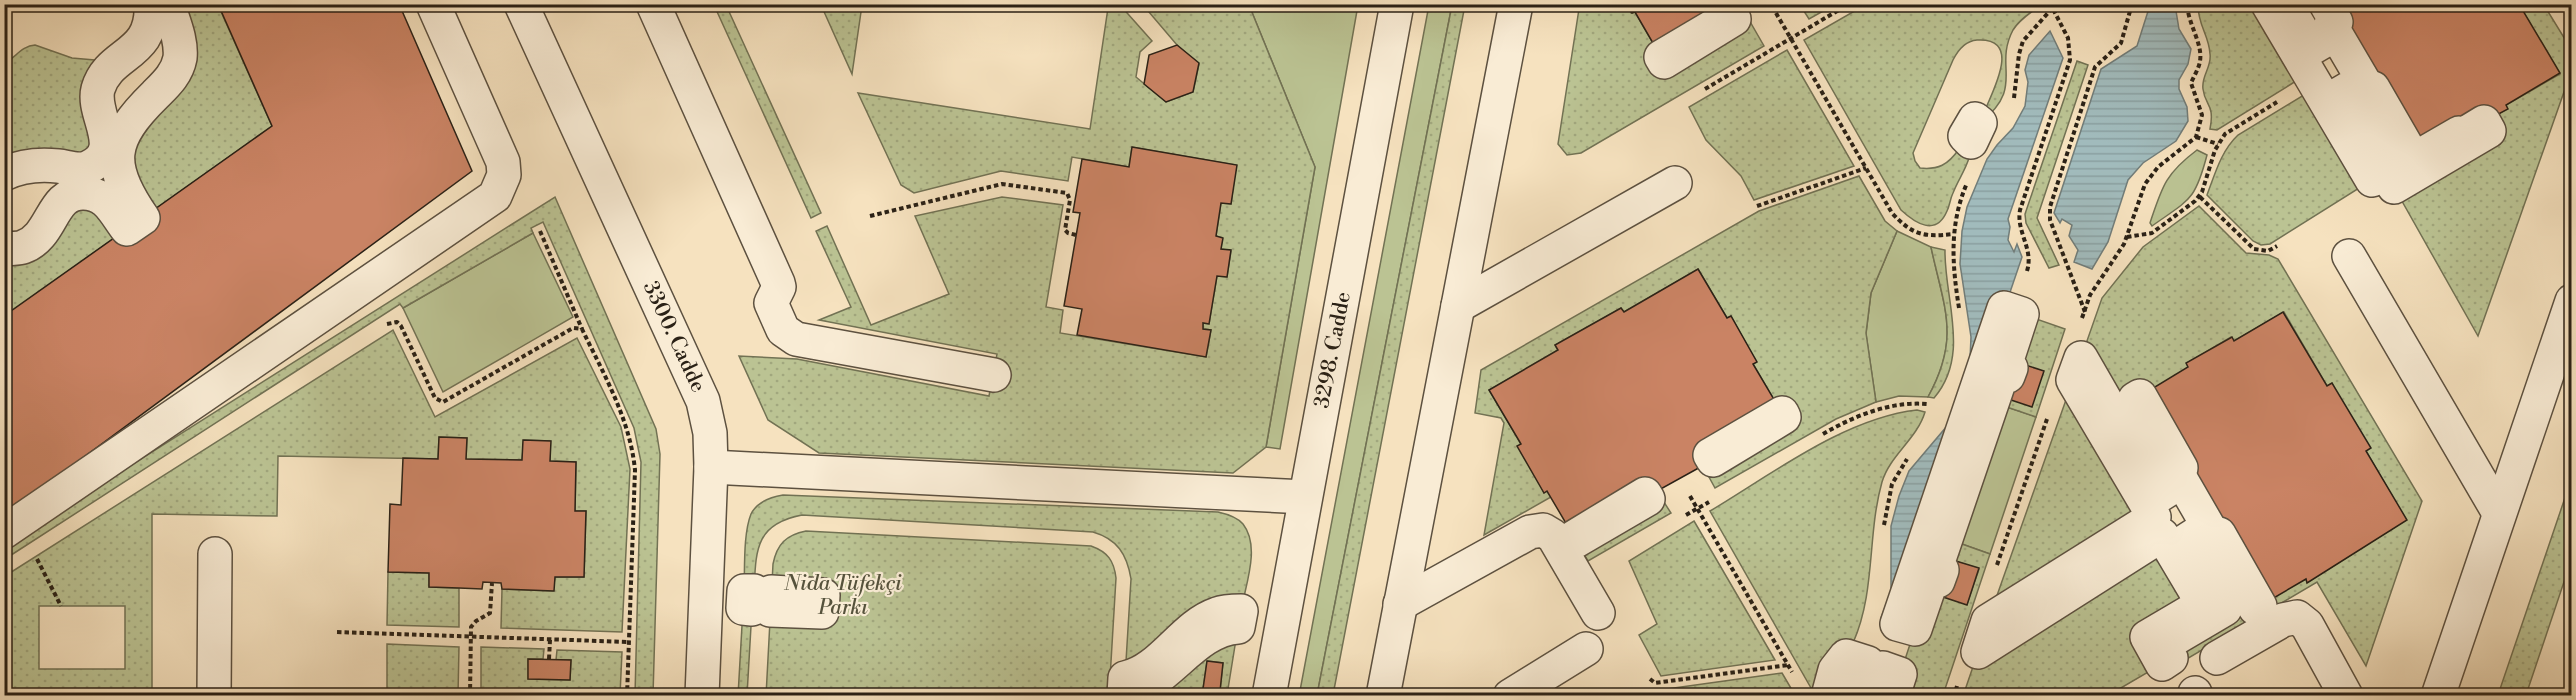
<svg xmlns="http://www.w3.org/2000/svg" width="2576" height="700" viewBox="0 0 2576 700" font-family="'Libre Bodoni',serif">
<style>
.green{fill:#bbc393;stroke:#727254;stroke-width:1.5}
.garden{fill:url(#garden-dots);stroke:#727254;stroke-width:1.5;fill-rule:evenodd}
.water{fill:url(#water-rules);stroke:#717d7a;stroke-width:1.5}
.building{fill:#ca8364;stroke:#2a2116;stroke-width:1.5}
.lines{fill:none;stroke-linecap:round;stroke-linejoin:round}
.minor-casing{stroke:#5d5140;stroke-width:36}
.path{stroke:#2a2116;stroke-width:4;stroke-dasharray:4.5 3;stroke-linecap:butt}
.minor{stroke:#f9ecd5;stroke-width:33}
.labels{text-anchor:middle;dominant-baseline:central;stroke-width:4.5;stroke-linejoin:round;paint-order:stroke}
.street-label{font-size:21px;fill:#2a2116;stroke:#f9ecd5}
.park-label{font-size:21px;font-style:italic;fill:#56523c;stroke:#f9ecd5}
</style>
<defs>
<pattern id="garden-dots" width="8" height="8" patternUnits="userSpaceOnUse" patternTransform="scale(1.5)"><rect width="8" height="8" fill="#bbc393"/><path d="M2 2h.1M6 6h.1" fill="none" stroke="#a1a77e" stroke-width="1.8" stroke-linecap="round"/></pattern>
<pattern id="water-rules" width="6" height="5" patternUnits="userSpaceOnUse" patternTransform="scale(1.5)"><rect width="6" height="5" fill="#a1bbbc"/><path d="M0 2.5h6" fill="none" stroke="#8ba0a1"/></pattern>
</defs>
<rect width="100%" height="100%" fill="#f6e2bf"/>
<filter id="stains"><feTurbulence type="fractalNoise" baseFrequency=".00333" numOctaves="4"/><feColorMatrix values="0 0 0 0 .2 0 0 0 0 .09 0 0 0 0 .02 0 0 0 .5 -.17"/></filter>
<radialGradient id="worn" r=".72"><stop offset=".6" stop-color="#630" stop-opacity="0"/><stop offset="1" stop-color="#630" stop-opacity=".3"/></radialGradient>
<!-- green -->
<g class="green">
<path d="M1249,5h109l-78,444 -14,-2 49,-280z"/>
<path d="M1429,5h23l-135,690 -18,1z"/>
<path d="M2197,150l10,5c-12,46 -17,44 -55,71l-2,-3c12,-36 15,-49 47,-73z"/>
<path d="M1897,231l34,16c13,61 30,91 -3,150l-29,-1 -23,6 -10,-68 5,-41z"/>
<path d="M533,233l40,84 -130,75 -40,-84z"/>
<path d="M1992,402l44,15 -46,137 -45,-16z"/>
</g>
<!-- garden -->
<g class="garden">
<path d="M168,5h50l54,121 -129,92 -25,-67 53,-72z"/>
<path d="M714,5h12l95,208 -10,5z"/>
<path d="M821,5h41l-10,69z"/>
<path d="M1120,5l32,36 -12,11 -4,25 30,25 27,-10 6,-28 -22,-19 -34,-40h106l66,162 -49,280 -33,26 -414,-20 -51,-33 -29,-64 58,3 192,37 8,-42 -178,-34 32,-13 -35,-76 11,-5 44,99 78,-31 -34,-78 87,-19 61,8 -17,102 17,3 -3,23 146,24 5,-27 -8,-1v-6l6,1 8,-48 10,1 4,-26 -10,-2 1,-11 -6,-2 5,-33 10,1 5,-39 -104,-18 -3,20 -57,-10 -4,24 -67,-10 -87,22 -13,-8 -43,-92 232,36 18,-121 11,3z"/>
<path d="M1452,5h13l-132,690h-16z"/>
<path d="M1585,5h41l5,8 4,-1 26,45 84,-44 19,33 -183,107 -14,2 -9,-11 21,-135h5z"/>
<path d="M1800,5h34l-25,14z"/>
<path d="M1865,5h176c-10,7 -22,15 -28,25 -20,38 13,56 -33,93 4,-18 49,-86 -3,-83 -12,1 -19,10 -24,20l-40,93 2,8 5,7c18,2 28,-3 39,-19l10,9c-4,13 -11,22 -16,35 -3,6 -3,12 -6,18 -11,26 -32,12 -46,-1l-97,-170z"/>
<path d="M2198,5h70l41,68 -92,57 -7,-1c5,-25 -5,-23 -7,-40 -2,-13 9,-22 7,-35 -1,-19 -12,-28 -12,-49z"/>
<path d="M2519,5h25l27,44v23l-93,264 -84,-149 90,-65 23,-13 -1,-4 54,-31z"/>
<path d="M35,45l37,13 34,3 2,9 -3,83 -100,21v-111c11,-6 17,-17 30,-18z"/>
<path d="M1787,50l67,116 -100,34 -13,-24 -35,-36 -17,-33z"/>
<path d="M2077,61l11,4 -51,153 22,47 -10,3 -23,-45 -1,-9z"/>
<path d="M2317,87l55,93 -102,64 -9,1 -8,-4 -46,-46c8,-21 14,-44 31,-60z"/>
<path d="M1859,176l26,45 12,10 -26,62 -5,40 10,69 -40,17 -121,69 -12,-22 79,-53 -29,-49 3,-2 -25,-46 -4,2 -29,-49 -74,43 -3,-4 -66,37 3,5 -69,40 32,54 23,49 3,-2 4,6 -67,38 20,-112 -3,-5 -26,-5 6,-43 278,-159z"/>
<path d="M67,196l60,33 -122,87 -1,-67z"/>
<path d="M555,197l101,232 4,25 -7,241h-18l6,-233 -7,-34 -91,-206 -12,6 2,5 -130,75 -3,-4 -395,255v-14z"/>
<path d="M2199,206l47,47 23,2 9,4 144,242 -56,165 -49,-84 -142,84 -11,-21 142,-66 2,3 98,-62 -40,-69 -34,-68 -5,3 -43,-74 -50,29 -3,-4 -44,26 1,4 -6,114 -101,-123 21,-60 41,-51z"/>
<path d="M1931,247l14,3c-1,49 26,105 -11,148l-6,-1c33,-60 16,-89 3,-150z"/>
<path d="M2022,314l43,15 -29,88 -44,-15 21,-41z"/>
<path d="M393,330l42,87 142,-79 44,89 9,42 -8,163 -121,-4 1,-39 51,2 2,-14h29l2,-66h-11l1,-49 -26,-1v-20l-26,-1 -2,20 -56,-1 1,-21 -28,-1 -1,22 -160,-3 -1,60 -125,-2v181l-147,1v-120zM39,606h86v63h-86z"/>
<path d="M2073,380l81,137 -166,104z"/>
<path d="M1917,410l8,2c-8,27 -35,43 -43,70 -15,53 -6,109 -29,161 -9,19 -26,36 -38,52l-105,-184c62,-37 135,-93 207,-101z"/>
<path d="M2571,480v81l-45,134h-28z"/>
<path d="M1658,493l13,20 -83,48 -12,-20z"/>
<path d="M783,495l435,17c9,2 19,5 25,12 18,23 2,62 -2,87l-116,67 6,-99c-4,-25 -14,-40 -38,-47l-291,-17c-47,9 -46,35 -48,76h-10c1,-22 -1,-57 7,-77 6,-12 20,-17 32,-19z"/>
<path d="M1694,521l81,139 -114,16 -22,-41 18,-11 -28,-63z"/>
<path d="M806,531l285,15c17,6 23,15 25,32l-7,117 -343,1 7,-132c4,-20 13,-29 33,-33z"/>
<path d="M2162,535l41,69 -41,60 -43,25 4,6 -160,1 15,-44z"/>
<path d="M1945,538l45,16 -47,141 -50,1 22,-67 19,-35 33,10 12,-35 -33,-11z"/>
<path d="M388,572l41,1v14l30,1v39l-72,-2z"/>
<path d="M743,608l9,1 -5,86 -9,1z"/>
<path d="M1238,627l-11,68 -103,1zM1207,661l16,2 -3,28 -17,-2z"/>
<path d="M387,644l72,3 -1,48h-71z"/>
<path d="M481,647l63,2 -1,10h-15v20l42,1 1,-20h-15l1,-10 65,2 -2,43 -139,1z"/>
<path d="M1782,673l13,22h-162l5,-2z"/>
</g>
<!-- water -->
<g class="water">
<path d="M2150,5h25l4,24 12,20 -3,15 -9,16v9l8,18 1,14 -12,20 -33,22 -15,17 -20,62 -16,27 -18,-7 4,-12 -9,-14 3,-11 -10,-6 -2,4 -6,-10 47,-144 36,-23z"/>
<path d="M2050,31l13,27 -55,161 2,8 -2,13 6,12 3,-8 5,13 -125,367 -16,-6 10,-27v-65l8,-30 10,-25 38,-45 23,-67 1,-22 -11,-73 2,-33 5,-24 20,-48 10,-14 16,-17 12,-22 3,-24 -3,-12 4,-15z"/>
</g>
<!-- building -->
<g class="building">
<path d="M218,4h181l73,167 -468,345v-200l268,-190z"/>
<path d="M1626,4h134l-99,53 -26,-45 -3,1z"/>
<path d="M2326,4h193l41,69 -54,32 2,4 -94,50z"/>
<path d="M1177,45l22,18 -6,29 -27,10 -22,-18 5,-29z"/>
<path d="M1132,147l105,18 -6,39 -10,-1 -5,33 7,2 -2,11 10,1 -4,27 -10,-1 -8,48 -6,-1v6l8,1 -5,27 -129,-22 5,-26 -18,-3 16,-93 -7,-1 9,-53 47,8z"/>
<path d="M1698,269l29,49 4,-2 26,46 -4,2 29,49 -69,47 -139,77 -27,-46 -3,2 -27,-47 4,-2 -32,-54 69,-40 -3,-5 66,-37 3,4z"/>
<path d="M2283,312l44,74 5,-3 39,65 -5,3 41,69 -100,63 -1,-4 -46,27 -120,-210 48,-29 -2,-4 46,-26 2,4z"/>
<path d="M2013,361l31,10 -12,36 -30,-10z"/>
<path d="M439,437l28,1 -1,21 56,1 1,-20 28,1 -1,20 26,1 -1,49h11l-2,66h-29l-1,14 -52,-2 -1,-6 -18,-1 -1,7 -23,-1 -30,-1v-14l-41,-1 2,-68 11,1 2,-47 35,1z"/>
<path d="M1946,558l33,10 -12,37 -33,-11z"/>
<path d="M528,659l43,1 -1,20 -42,-1z"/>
<path d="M1207,661l16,2 -3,28 -17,-2z"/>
</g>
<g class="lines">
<defs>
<g id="minor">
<path d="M521,4l182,397 7,32 1,34 -9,229"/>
<path d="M653,4l125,279 1,4 -8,16 12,27 13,9 198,36"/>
<path d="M2268,4l104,176 13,-8 -46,-78 24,-14 -27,-46 -24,14 -26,-44"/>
<path d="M2326,4l10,18 -5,2"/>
<path d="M1732,15l2,4 -70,43 -3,-5z"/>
<path d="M2373,88l41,71 45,-26 2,3 23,-14 5,9 -95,56 -7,-11 23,-14 -42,-72z"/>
<path d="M1975,119l5,4 -9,19 -6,-6z"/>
<path d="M4,174c18,-9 35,-10 54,-8 10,1 21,6 31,1 37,-17 2,-52 9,-78 11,-38 56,-32 53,-85"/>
<path d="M4,249c6,-1 14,0 19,-2 31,-11 27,-54 60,-54 24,0 31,19 44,36l16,-11c-37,-53 -34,-78 12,-123 11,-11 22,-21 25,-37 2,-18 -7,-37 -12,-54"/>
<path d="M2349,256l150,257"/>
<path d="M1458,306l217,-123"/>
<path d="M2004,308l18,6 -17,52 6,2 -3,8 -6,-2 -66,194 6,2 -4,11 -6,-2 -17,50 -18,-5z"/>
<path d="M2081,358l79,137 22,-14 26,45 -23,15 40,68 -61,36 7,13 -9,6 -15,-27 56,-33 -41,-69 -184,117 10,-31 166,-104 -81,-137z"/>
<path d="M2140,396l41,72 -4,3 -42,-72z"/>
<path d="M1782,413l2,4 -71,43 -3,-5z"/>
<path d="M711,467l594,30"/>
<path d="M1645,494l3,5 -72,42 -2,-4z"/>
<path d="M4,532l491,-336 9,-21 -1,-13 -70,-158"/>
<path d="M2219,534l41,72 -5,2 -41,-72z"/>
<path d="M744,591h10l-2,18 -9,-1z"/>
<path d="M771,592l52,3 -1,17 -52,-2z"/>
<path d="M1400,604l130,-72 13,-2 10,6 45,77"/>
<path d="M1241,611l-3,16c-45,3 -69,57 -114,68l1,-17c37,-8 57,-52 92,-64 8,-3 16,-3 24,-3z"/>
<path d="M2217,658l66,-38 14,-3 10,8 39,71"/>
<path d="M2195,693l1,3"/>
<path d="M214,696l1,-142"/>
<path d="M1269,696l128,-692"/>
<path d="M1383,696l133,-692"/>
<path d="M1510,696l76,-47"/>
<path d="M1828,696l7,-26 11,-14 22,7 -11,33"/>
<path d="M1874,696l9,-28 17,6 -7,22"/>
<path d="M2438,696l134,-395"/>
</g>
</defs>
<!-- minor casing -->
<use href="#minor" class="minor-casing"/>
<!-- path -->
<g class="path">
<path d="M1776,13l116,200c21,23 33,24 61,21"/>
<path d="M1705,89l144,-85"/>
<path d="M2014,98l5,-44 4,-13 33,-37"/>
<path d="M2196,137l22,7"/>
<path d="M2200,197l54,52 14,2 9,-5"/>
<path d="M1757,206l109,-38"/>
<path d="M870,216l132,-32 65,9 3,7 -5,30 3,3 8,2"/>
<path d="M540,231l42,98"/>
<path d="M2127,237l25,-4 43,-32 7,-9 13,-42 10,-16 52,-32"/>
<path d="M2027,271c7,-22 -11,-39 -7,-61l50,-150 -2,-22 -15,-29"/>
<path d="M1959,308c-7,-44 -10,-83 8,-125"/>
<path d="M2085,312l-35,-92v-13l45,-140 26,-24 11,-39"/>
<path d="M2082,318l8,-23 34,-51 21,-60 13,-17 38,-30 6,-22 -11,-32c3,-7 8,-15 9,-22 3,-17 -12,-37 -13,-57"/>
<path d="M387,324l10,-2 4,4 34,72 8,4 130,-74 9,1c22,46 48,90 53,141l-8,226"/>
<path d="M1823,434c31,-18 67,-33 104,-30"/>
<path d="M1690,496l102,176"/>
<path d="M1686,515l23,-13"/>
<path d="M1884,525l8,-41 15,-25"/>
<path d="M37,559l24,47"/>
<path d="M1997,565l50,-146"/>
<path d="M337,632l292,10"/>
<path d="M549,659l1,-19"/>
<path d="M1650,679l5,4 133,-18"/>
<path d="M470,696l1,-69 5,-6 14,-8 2,-30"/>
<path d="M1954,696l3,-10"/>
</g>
<!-- minor -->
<use href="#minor" class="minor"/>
</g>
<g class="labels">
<!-- street labels -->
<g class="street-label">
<text transform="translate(674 337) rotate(65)">3300. Cadde</text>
<text transform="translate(1333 350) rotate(-79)">3298. Cadde</text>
</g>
<!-- park labels -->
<g class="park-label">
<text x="843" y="584">Nida Tüfekçi<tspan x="843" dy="24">Parkı</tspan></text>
</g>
</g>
<!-- margin -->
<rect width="2576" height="700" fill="none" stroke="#f6e2bf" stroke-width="24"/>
<rect x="6" y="6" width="2564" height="688" fill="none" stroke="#2a2116" stroke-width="3"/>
<rect x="12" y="12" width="2552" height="676" fill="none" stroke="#2a2116" stroke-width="1.5"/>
<rect width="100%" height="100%" filter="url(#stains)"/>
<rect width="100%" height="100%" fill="url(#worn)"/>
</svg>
